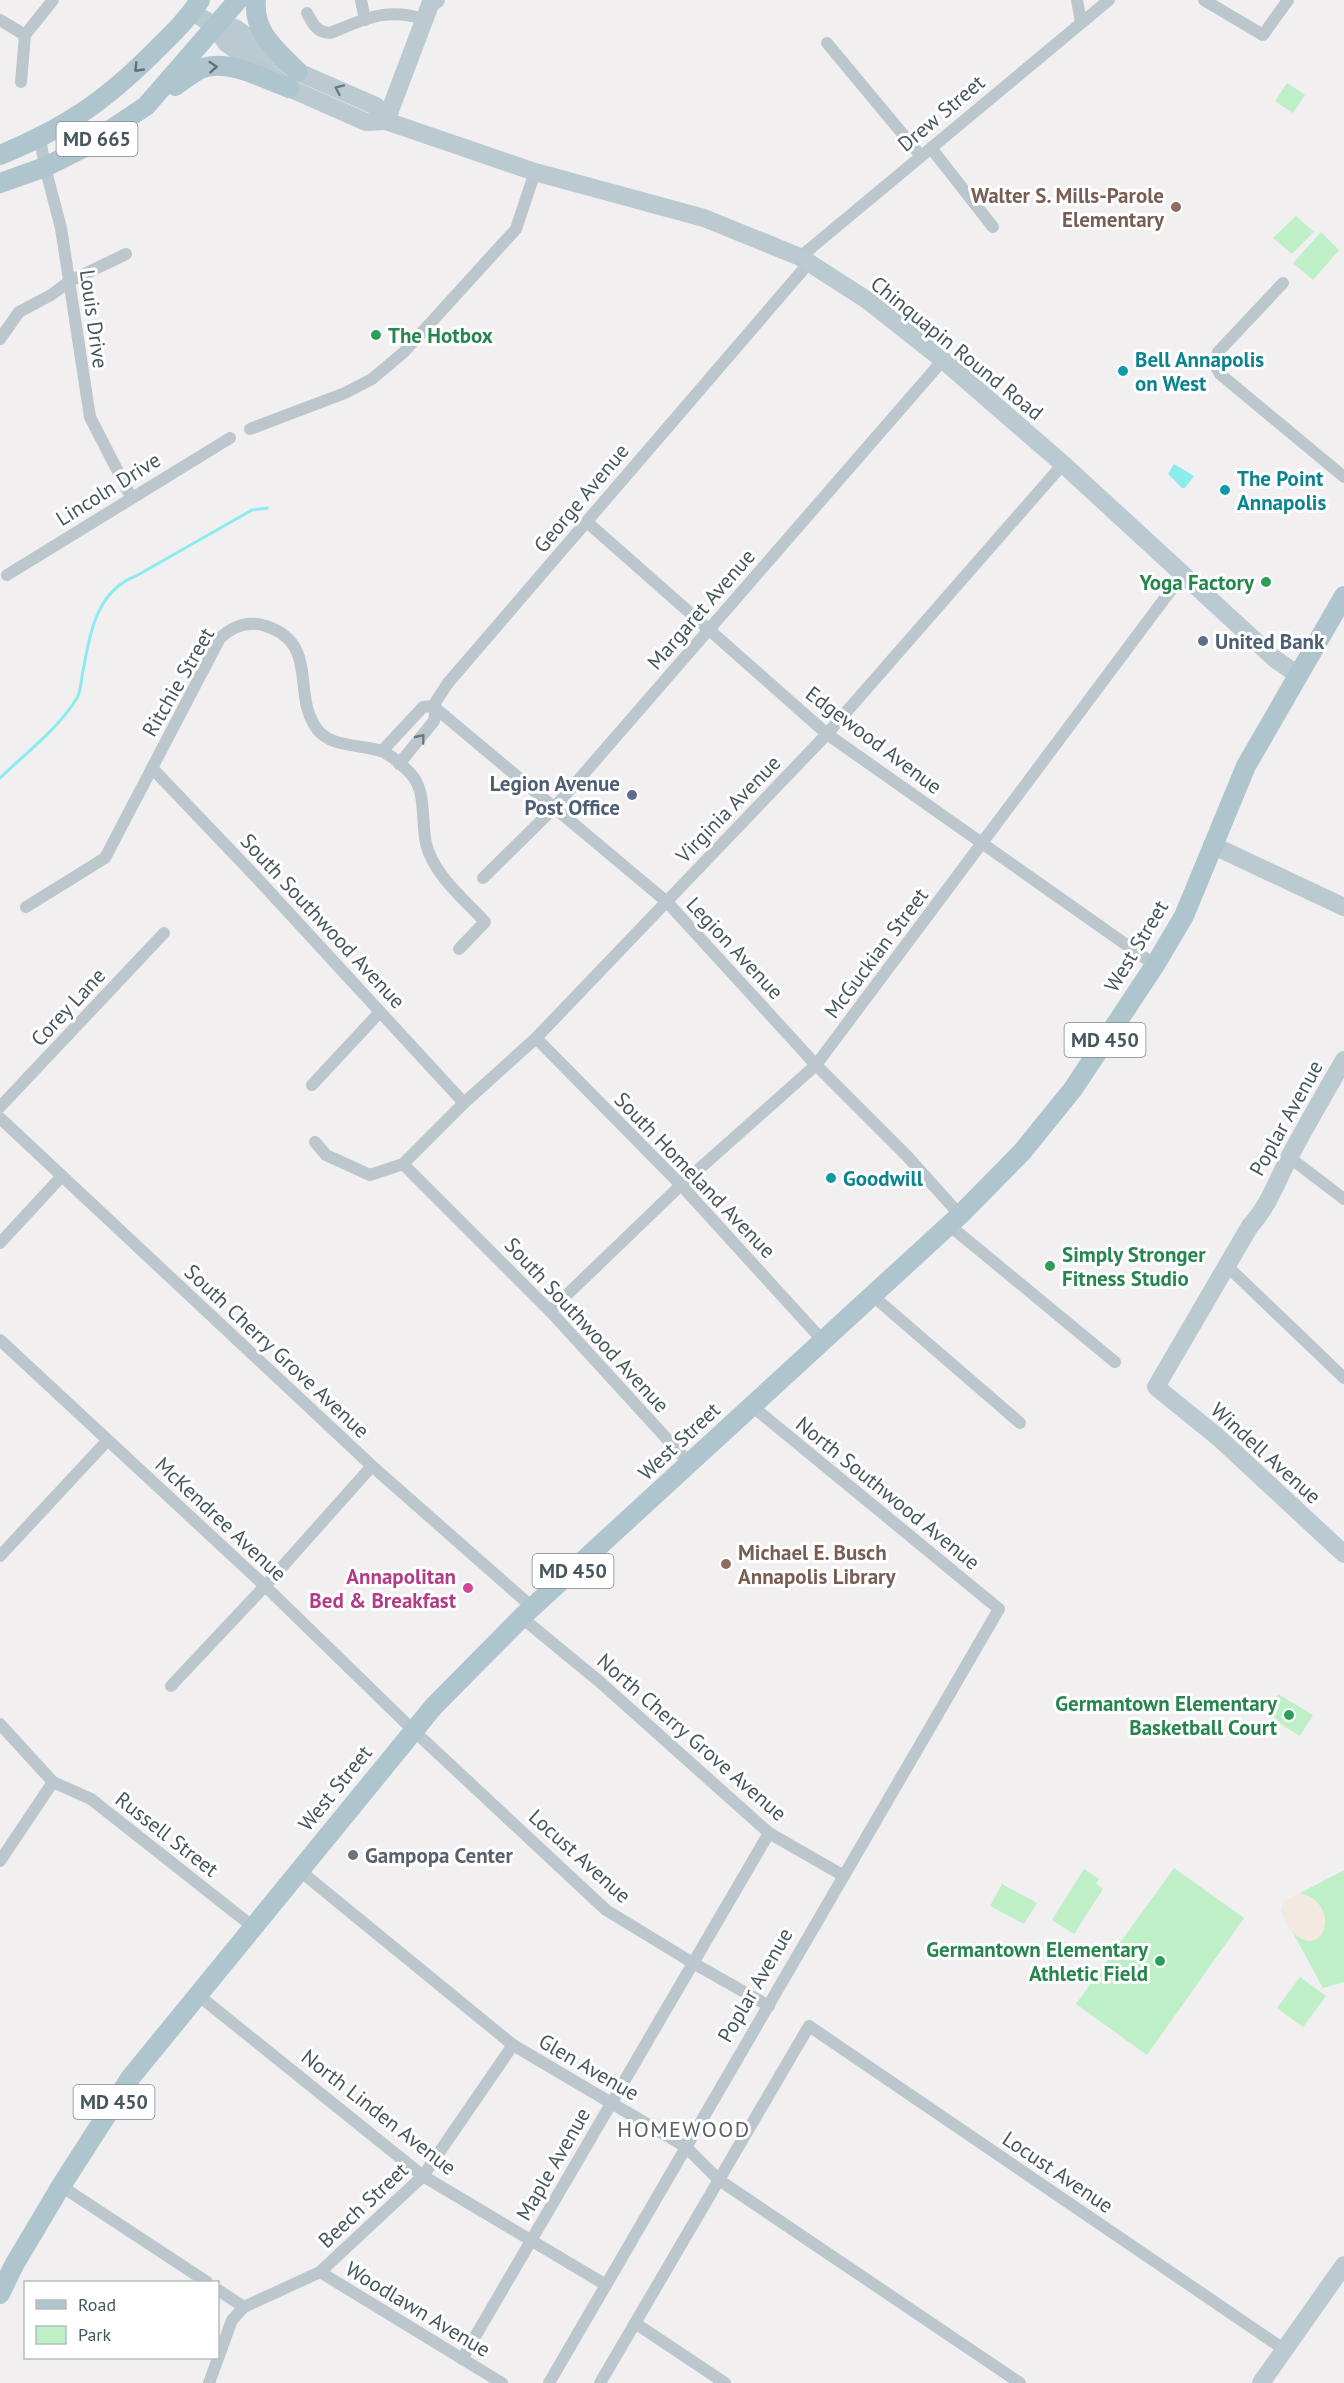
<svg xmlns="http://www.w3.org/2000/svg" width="1344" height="2383" viewBox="0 0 1344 2383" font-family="'PT Sans',sans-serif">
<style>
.green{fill:#beefc7}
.sand{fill:#f3e9e0}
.water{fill:#8aeced}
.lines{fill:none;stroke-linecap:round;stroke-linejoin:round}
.stream{stroke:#8aeced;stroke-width:3}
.street{stroke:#bbc7cc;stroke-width:12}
.secondary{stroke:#bbcad1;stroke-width:18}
.primary{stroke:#afc5ce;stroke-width:20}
.oneway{stroke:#617279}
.oneway2{stroke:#6a7a80}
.oneway3{stroke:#6a797e}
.education-dot{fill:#8d6e63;stroke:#fff;stroke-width:2}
.leisure-dot{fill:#2e9e5b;stroke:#fff;stroke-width:2}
.culture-dot{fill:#0f9aa8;stroke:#fff;stroke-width:2}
.service-dot{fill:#5c6f8a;stroke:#fff;stroke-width:2}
.hotel-dot{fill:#d1479c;stroke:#fff;stroke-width:2}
.worship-dot{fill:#6b7280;stroke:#fff;stroke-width:2}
.labels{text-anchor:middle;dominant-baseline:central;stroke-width:6;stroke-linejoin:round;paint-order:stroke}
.shield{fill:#fff;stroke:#7e898e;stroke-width:1.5}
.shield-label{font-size:20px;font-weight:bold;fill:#47575d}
.street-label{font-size:21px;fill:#47575d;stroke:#fff}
.education-label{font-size:21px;font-weight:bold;fill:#785e54;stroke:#fff;text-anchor:end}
.leisure-label{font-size:21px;font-weight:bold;fill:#27864d;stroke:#fff;text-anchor:end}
.culture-label{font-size:21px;font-weight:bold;fill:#0d838f;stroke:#fff;text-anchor:start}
.service-label{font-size:21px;font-weight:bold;fill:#4e5e75;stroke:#fff;text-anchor:start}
.hotel-label{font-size:21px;font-weight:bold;fill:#b23c85;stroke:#fff;text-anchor:end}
.worship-label{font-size:21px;font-weight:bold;fill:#5b616d;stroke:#fff;text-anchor:start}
.neighbourhood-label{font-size:22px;letter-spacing:1.5px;fill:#5c6164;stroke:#fff}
</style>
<rect width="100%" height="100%" fill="#f2eff0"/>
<!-- green -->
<g class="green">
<path d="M1287,83l18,12 -12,18 -18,-12z"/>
<path d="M1296,216l18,16 -22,22 -19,-16z"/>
<path d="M1321,232l18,18 -26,30 -20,-17z"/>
<path d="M1278,1694l35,21 -13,21 -35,-21z"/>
<path d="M1174,1868l70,50 -97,137 -71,-51z"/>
<path d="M1084,1869l15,10 -3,5 7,5 -29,45 -22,-14z"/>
<path d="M1344,1870v112l-21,6 -42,-77 4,-10z"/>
<path d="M1002,1884l35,19 -13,21 -34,-18z"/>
<path d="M1300,1977l26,19 -23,31 -26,-19z"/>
</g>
<!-- sand -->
<path class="sand" d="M1300,1893c44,11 23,70 -7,39 -5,-4 -9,-15 -12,-21l4,-10z"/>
<!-- water -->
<path class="water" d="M1174,464l20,12 -9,12h-3l-14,-14z"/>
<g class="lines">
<!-- stream -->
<path class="stream" d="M0,778c26,-25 58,-49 77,-80 4,-7 4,-18 6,-27 7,-37 13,-80 53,-95l116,-66 15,-2"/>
<!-- street -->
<g class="street">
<path d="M361,0l4,20"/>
<path d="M1077,0l4,22"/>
<path d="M1204,0l59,35 25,-35"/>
<path d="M307,13c6,11 9,19 23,20 36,-14 55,-26 94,-14"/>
<path d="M0,20l25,15"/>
<path d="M827,43l94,113"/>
<path d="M21,82l4,-47 28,-35"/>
<path d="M40,138l5,29 16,61 29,189 41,80"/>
<path d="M931,148l62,79"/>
<path d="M800,257l309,-257"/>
<path d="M1283,283l-65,69 -3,13 5,9 124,103"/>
<path d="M0,339l19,-27 32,-17 19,-14 56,-27"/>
<path d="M250,429l95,-36 27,-14 32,-27 112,-123 19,-57"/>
<path d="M587,522l240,212 328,231"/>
<path d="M7,575l223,-137"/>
<path d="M433,706l234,196 149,163 91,91 53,59"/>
<path d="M433,706l15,-23 360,-419"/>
<path d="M382,751l41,-44 10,-1"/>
<path d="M399,764l35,-43 2,-13"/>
<path d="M152,768l103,108 209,227"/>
<path d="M483,878l71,-70 389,-448"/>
<path d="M26,907l79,-49 115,-220c13,-12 28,-18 46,-12 54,18 25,68 51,103 14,19 44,15 64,22 9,3 22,15 29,22 20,20 8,58 20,82 11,26 37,47 55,67l-26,27"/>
<path d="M536,1038l145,147 143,157"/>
<path d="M312,1085l68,-73"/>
<path d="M0,1107l164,-174"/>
<path d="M0,1118l372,348 160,141"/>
<path d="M315,1142l11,13 44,20 33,-11 61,-61 72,-65 291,-304 236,-270"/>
<path d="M1289,1157l55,42"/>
<path d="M403,1164l147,147 140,153"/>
<path d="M949,1225l166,137"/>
<path d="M0,1243l62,-67"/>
<path d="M1227,1266l117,112"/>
<path d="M873,1296l147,127"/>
<path d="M550,1311l131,-126 135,-120 367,-491"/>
<path d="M0,1340l265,246 148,144 193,180 87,53 76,43"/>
<path d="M0,1556l107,-115"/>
<path d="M521,1617l79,65 169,151 75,43"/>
<path d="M171,1686l94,-100 107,-120"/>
<path d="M0,1724l53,58 38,17 161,127"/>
<path d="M0,1861l53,-79"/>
<path d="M299,1870l214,175 173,102 33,33 301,203"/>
<path d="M198,1995l225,181 183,109"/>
<path d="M61,2186l146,96"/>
<path d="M320,2272l182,111"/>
<path d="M218,2290l26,17 76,-35 103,-96 90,-131"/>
<path d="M635,2323l90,60"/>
<path d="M462,2359l307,-526"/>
<path d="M209,2383l23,-63 12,-13"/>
<path d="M549,2383l450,-774 -247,-203"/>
<path d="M600,2383l209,-357 476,324"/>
</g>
<!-- secondary -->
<g class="secondary">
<path d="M193,12l23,15 10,16 63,45 77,34 20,-1 149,51 169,46 96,39 67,43 76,60 120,104 212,195 23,16"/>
<path d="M216,27l19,1 63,44 78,34 10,15"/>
<path d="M386,121l45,-119 5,-2"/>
<path d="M1212,845l132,62"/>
<path d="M1344,1060c-18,31 -36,62 -53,94 -13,24 -22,52 -41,72l-94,161 63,51 125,116"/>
<path d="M1261,2383l83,-118"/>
</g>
<!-- primary -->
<g class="primary">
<path d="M256,0c-3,34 21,50 42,72"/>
<path d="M175,86c9,-6 18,-14 28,-18 26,-9 61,11 86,20"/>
<path d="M0,155c66,-27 105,-54 155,-104 16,-16 33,-32 45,-51"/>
<path d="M0,183l45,-16 38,-19 63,-42 92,-106"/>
<path d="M0,2294l14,-29 47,-79 70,-109 303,-371 91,-92 435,-399 62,-63 51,-63 82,-124 29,-49 62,-150 98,-170"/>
</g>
</g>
<!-- one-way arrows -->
<defs><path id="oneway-chevron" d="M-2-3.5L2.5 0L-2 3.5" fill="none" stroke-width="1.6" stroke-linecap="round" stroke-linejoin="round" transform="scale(1.5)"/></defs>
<g class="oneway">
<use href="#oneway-chevron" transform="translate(213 67) rotate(-4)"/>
<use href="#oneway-chevron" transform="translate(138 68) rotate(134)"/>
</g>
<use class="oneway2" href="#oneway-chevron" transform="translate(339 89) rotate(-156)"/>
<use class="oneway3" href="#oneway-chevron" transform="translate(421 738) rotate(-51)"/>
<!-- markers -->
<g class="education-dot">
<circle cx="1176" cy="207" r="6"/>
<circle cx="726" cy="1564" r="6"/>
</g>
<g class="leisure-dot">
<circle cx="376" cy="335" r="6"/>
<circle cx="1266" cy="582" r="6"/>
<circle cx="1050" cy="1266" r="6"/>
<circle cx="1289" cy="1715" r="6"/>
<circle cx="1160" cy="1961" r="6"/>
</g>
<g class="culture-dot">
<circle cx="1123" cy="371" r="6"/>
<circle cx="1225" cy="490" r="6"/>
<circle cx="831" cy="1178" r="6"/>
</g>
<g class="service-dot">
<circle cx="1203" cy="641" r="6"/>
<circle cx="632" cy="795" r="6"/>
</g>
<circle class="hotel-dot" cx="468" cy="1588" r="6"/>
<circle class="worship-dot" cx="353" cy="1855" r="6"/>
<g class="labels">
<!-- shield labels -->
<g class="shield">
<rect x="56.5" y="122" width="81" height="34" rx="4.5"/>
<rect x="1064.5" y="1023" width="81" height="34" rx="4.5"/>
<rect x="532.5" y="1554" width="81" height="34" rx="4.5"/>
<rect x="73.5" y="2085" width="81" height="34" rx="4.5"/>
</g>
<g class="shield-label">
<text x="97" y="139">MD 665</text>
<text x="1105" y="1040">MD 450</text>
<text x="573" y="1571">MD 450</text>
<text x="114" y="2102">MD 450</text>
</g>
<!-- street labels -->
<g class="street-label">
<text transform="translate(941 113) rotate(-40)">Drew Street</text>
<text transform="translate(94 319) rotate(82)">Louis Drive</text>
<text transform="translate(957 348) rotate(39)">Chinquapin Round Road</text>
<text transform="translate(108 489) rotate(-32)">Lincoln Drive</text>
<text transform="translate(581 498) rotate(-50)">George Avenue</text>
<text transform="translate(701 609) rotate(-49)">Margaret Avenue</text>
<text transform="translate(178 682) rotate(-60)">Ritchie Street</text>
<text transform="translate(874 740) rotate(37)">Edgewood Avenue</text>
<text transform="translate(728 809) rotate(-46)">Virginia Avenue</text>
<text transform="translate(323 921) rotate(47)">South Southwood Avenue</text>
<text transform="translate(1136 946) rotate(-59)">West Street</text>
<text transform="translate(735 948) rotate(47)">Legion Avenue</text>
<text transform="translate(876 953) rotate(-53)">McGuckian Street</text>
<text transform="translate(68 1007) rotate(-47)">Corey Lane</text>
<text transform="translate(1286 1118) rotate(-61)">Poplar Avenue</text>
<text transform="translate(695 1175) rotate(46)">South Homeland Avenue</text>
<text transform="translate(587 1325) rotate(47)">South Southwood Avenue</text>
<text transform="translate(277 1351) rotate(43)">South Cherry Grove Avenue</text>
<text transform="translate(679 1441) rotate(-43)">West Street</text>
<text transform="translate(1266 1453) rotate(42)">Windell Avenue</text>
<text transform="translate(888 1493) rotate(39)">North Southwood Avenue</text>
<text transform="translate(221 1519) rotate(43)">McKendree Avenue</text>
<text transform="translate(692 1737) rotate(41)">North Cherry Grove Avenue</text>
<text transform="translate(335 1788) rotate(-51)">West Street</text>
<text transform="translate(167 1834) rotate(38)">Russell Street</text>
<text transform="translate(580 1856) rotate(42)">Locust Avenue</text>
<text transform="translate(755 1985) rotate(-60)">Poplar Avenue</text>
<text transform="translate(589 2067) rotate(30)">Glen Avenue</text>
<text transform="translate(379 2112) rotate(38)">North Linden Avenue</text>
<text transform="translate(553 2164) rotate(-60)">Maple Avenue</text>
<text transform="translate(1058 2172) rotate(34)">Locust Avenue</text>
<text transform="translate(363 2205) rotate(-43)">Beech Street</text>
<text transform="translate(418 2309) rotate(31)">Woodlawn Avenue</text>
</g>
<!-- education labels -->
<g class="education-label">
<text x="1164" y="195">Walter S. Mills-Parole<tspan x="1164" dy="24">Elementary</tspan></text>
<text x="738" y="1552" text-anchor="start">Michael E. Busch<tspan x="738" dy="24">Annapolis Library</tspan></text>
</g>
<!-- leisure labels -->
<g class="leisure-label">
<text x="388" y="335" text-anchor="start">The Hotbox</text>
<text x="1254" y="582">Yoga Factory</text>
<text x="1062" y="1254" text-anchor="start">Simply Stronger<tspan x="1062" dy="24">Fitness Studio</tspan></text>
<text x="1277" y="1703">Germantown Elementary<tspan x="1277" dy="24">Basketball Court</tspan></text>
<text x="1148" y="1949">Germantown Elementary<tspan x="1148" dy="24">Athletic Field</tspan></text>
</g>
<!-- culture labels -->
<g class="culture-label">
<text x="1135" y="359">Bell Annapolis<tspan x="1135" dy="24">on West</tspan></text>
<text x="1237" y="478">The Point<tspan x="1237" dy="24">Annapolis</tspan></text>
<text x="843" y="1178">Goodwill</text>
</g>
<!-- service labels -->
<g class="service-label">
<text x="1215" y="641">United Bank</text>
<text x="620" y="783" text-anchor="end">Legion Avenue<tspan x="620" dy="24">Post Office</tspan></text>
</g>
<!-- hotel labels -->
<g class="hotel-label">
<text x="456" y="1576">Annapolitan<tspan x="456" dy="24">Bed &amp; Breakfast</tspan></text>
</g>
<!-- worship labels -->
<g class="worship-label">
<text x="365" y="1855">Gampopa Center</text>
</g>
<!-- neighbourhood labels -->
<g class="neighbourhood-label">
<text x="684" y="2129">HOMEWOOD</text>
</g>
</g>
<!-- legend -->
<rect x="24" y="2281" width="195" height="78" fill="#ffffff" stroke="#b5bcbe" stroke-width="1.5"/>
<rect x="36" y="2300" width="30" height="9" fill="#afc5ce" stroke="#b5bcbe" stroke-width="1.5"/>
<text x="78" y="2311" font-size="18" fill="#47575d">Road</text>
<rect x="36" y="2326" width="30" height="18" fill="#beefc7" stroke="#b5bcbe" stroke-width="1.5"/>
<text x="78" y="2341" font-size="18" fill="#47575d">Park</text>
</svg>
